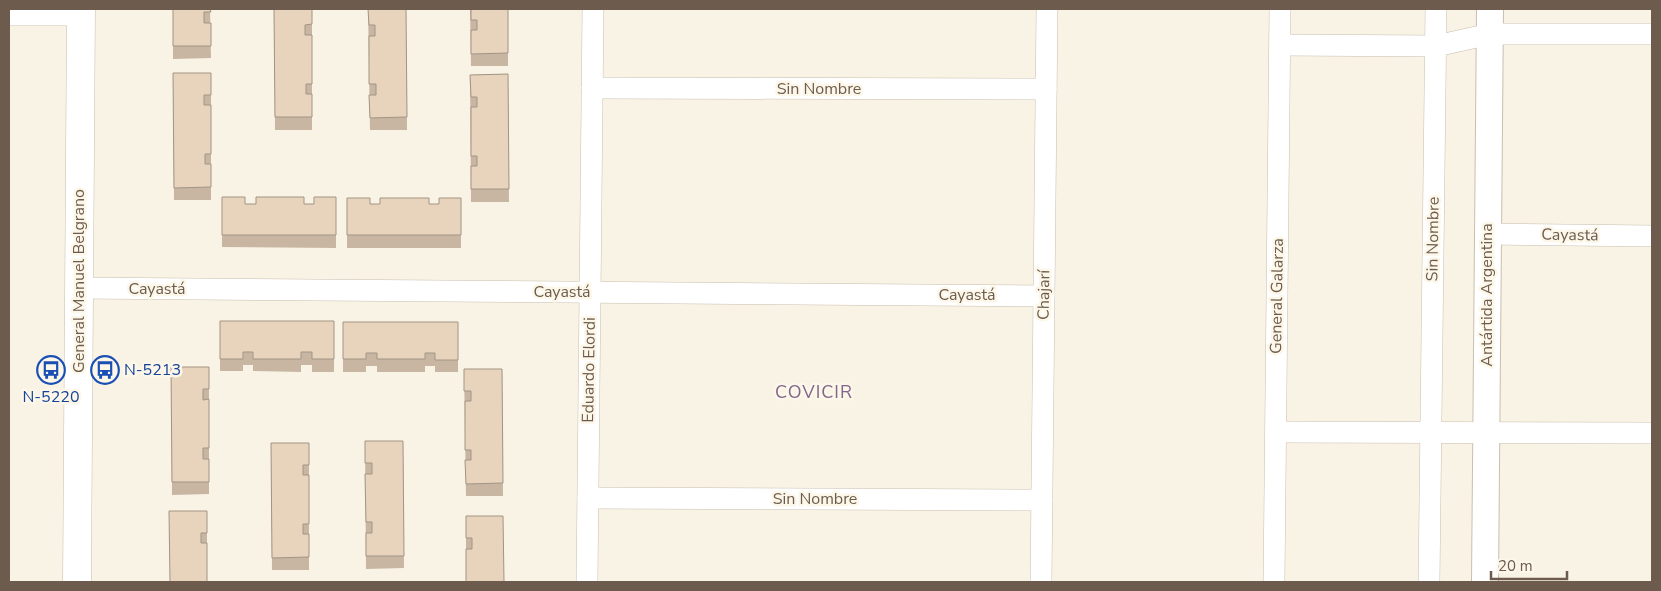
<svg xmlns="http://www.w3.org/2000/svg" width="1661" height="591" viewBox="0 0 1661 591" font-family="'Nunito Sans',sans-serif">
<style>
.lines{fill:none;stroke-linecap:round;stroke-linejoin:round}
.minor-casing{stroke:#cabeaf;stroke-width:22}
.tertiary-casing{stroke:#cabeaf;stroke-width:28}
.secondary-casing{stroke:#cabdab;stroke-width:29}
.minor{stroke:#fff;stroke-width:21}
.tertiary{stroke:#fff;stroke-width:26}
.secondary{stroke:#fff;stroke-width:28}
.wall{fill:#c8b6a3}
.building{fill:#e8d4bd;stroke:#a29484}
.labels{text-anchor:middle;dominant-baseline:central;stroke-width:5;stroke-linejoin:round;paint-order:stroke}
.street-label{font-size:16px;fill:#6d5c4d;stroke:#fcf7e9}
.transit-label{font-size:16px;fill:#164399;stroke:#fcf7e9;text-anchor:start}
.neighbourhood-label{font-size:18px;letter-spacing:1px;fill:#82658a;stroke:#fcf7e9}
</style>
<rect width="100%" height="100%" fill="#f8f3e4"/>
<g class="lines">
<defs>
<g id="minor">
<path d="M9,15h72"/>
<path d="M1280,45l156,1 54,-12h162"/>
<path d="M592,88l454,1"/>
<path d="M1488,234l164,2"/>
<path d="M79,288l965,8"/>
<path d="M1276,432l376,1"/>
<path d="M588,498l454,2"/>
<path d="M587,582l6,-573"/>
<path d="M1041,582l6,-573"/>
<path d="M1274,582l6,-573"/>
<path d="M1429,582l7,-573"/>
</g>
<path id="tertiary" d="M1485,582l5,-573"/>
<path id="secondary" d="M77,582l4,-573"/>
</defs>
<!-- minor casing -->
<use href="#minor" class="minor-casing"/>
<!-- tertiary casing -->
<use href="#tertiary" class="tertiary-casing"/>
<!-- secondary casing -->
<use href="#secondary" class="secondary-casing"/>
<!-- minor -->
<use href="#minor" class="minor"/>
<!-- tertiary -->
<use href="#tertiary" class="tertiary"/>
<!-- secondary -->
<use href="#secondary" class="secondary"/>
</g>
<!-- wall -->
<g class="wall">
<path d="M173,9h37l1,49 -38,1z"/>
<path d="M274,9h38v121h-37z"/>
<path d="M368,9h38l1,121h-37z"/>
<path d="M470,9h38v57h-37z"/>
<path d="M173,73l38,22v105h-37z"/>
<path d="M508,74l1,128h-38l-1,-127z"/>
<path d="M222,197l23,7h69l22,-7v51l-114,-1z"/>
<path d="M347,198l23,6h69l22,-6v50h-114z"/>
<path d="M220,321h114v51h-22v-7h-11v7l-48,-1v-6h-10v6h-23z"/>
<path d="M343,322h115v50h-23v-6h-10v6h-48v-6h-11v6h-23z"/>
<path d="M171,367h38v127l-37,1z"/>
<path d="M464,369h38l1,127h-37z"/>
<path d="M365,441h38l1,127 -38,1z"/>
<path d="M271,443h38v127h-37z"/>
<path d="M169,511h38v71z"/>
<path d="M466,516h37l-37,66z"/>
</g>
<!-- building -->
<g class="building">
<path d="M173,9h37l1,3h-7v11h7v23h-38z"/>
<path d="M274,9h38v15l-7,1v10h7v49h-6v10h6v23h-37z"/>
<path d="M368,9h38l1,108 -37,1 -1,-23h7v-11h-7v-48h6v-11h-6z"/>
<path d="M471,9h37v44l-37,1v-24h6v-10h-6z"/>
<path d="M173,73h38v22h-7v10h7v49h-6v10h6v23l-37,1z"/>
<path d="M508,74l1,115h-38v-23h6v-10h-6v-49h6v-10h-6l-1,-22z"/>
<path d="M222,197h23v7h11v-7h48v7h10v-7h22v38h-114z"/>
<path d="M347,198h23v6h10v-6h49v6h10v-6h22v37h-114z"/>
<path d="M220,321h114v38h-22v-7h-11v7h-48v-7h-10v7h-23z"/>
<path d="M343,322h115v38h-23v-7h-10v6h-48v-6h-11v6h-23z"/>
<path d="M171,367h38v22h-6v11l6,-1v49h-6v11h6v23h-37z"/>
<path d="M464,369h38l1,114 -37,1 -1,-24h6v-10h-6v-49h6v-10h-7z"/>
<path d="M365,441h38l1,115h-38v-23h6v-11h-6l-1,-48h7v-11h-7z"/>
<path d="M271,443h38v22h-6v10h6v49h-6v10h6v23l-37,1z"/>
<path d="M169,511h38v22h-6v10h6v39h-37z"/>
<path d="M466,516h37l1,66h-38v-33h6v-11h-6z"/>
</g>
<!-- icons -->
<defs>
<symbol id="bus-ring" viewBox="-11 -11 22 22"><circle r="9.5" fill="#fcf7e9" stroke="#1a4fb4" stroke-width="1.5"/><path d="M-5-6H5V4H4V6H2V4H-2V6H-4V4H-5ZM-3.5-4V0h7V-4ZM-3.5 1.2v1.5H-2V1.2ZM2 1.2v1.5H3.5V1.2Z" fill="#1a4fb4"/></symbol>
</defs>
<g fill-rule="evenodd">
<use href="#bus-ring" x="35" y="354" width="32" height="32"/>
<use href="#bus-ring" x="89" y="354" width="32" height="32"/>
</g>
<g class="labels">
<!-- street labels -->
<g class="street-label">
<text x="819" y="89">Sin Nombre</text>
<text transform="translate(1570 235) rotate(1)">Cayastá</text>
<text transform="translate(1433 239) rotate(-89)">Sin Nombre</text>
<text transform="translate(79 281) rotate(-90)">General Manuel Belgrano</text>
<text x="157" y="289">Cayastá</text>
<text x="562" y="292">Cayastá</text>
<text x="967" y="295">Cayastá</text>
<text transform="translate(1044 295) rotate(-89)">Chajarí</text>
<text transform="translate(1487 295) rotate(-90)">Antártida Argentina</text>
<text transform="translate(1277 296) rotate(-89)">General Galarza</text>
<text transform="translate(589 370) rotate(-89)">Eduardo Elordi</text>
<text x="815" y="499">Sin Nombre</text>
</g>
<!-- transit labels -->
<g class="transit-label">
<text x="124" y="370">N-5213</text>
<text x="51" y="397" text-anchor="middle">N-5220</text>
</g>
<!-- neighbourhood labels -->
<g class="neighbourhood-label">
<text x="814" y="392">COVICIR</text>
</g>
</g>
<!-- border -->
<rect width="1661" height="591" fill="none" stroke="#6d5c4d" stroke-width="20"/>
<!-- scale -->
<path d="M1491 571v8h76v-8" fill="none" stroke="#6d5c4d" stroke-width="2.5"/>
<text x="1498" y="571" font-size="15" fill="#6d5c4d" stroke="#fcf7e9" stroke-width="4" paint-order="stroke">20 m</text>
</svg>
